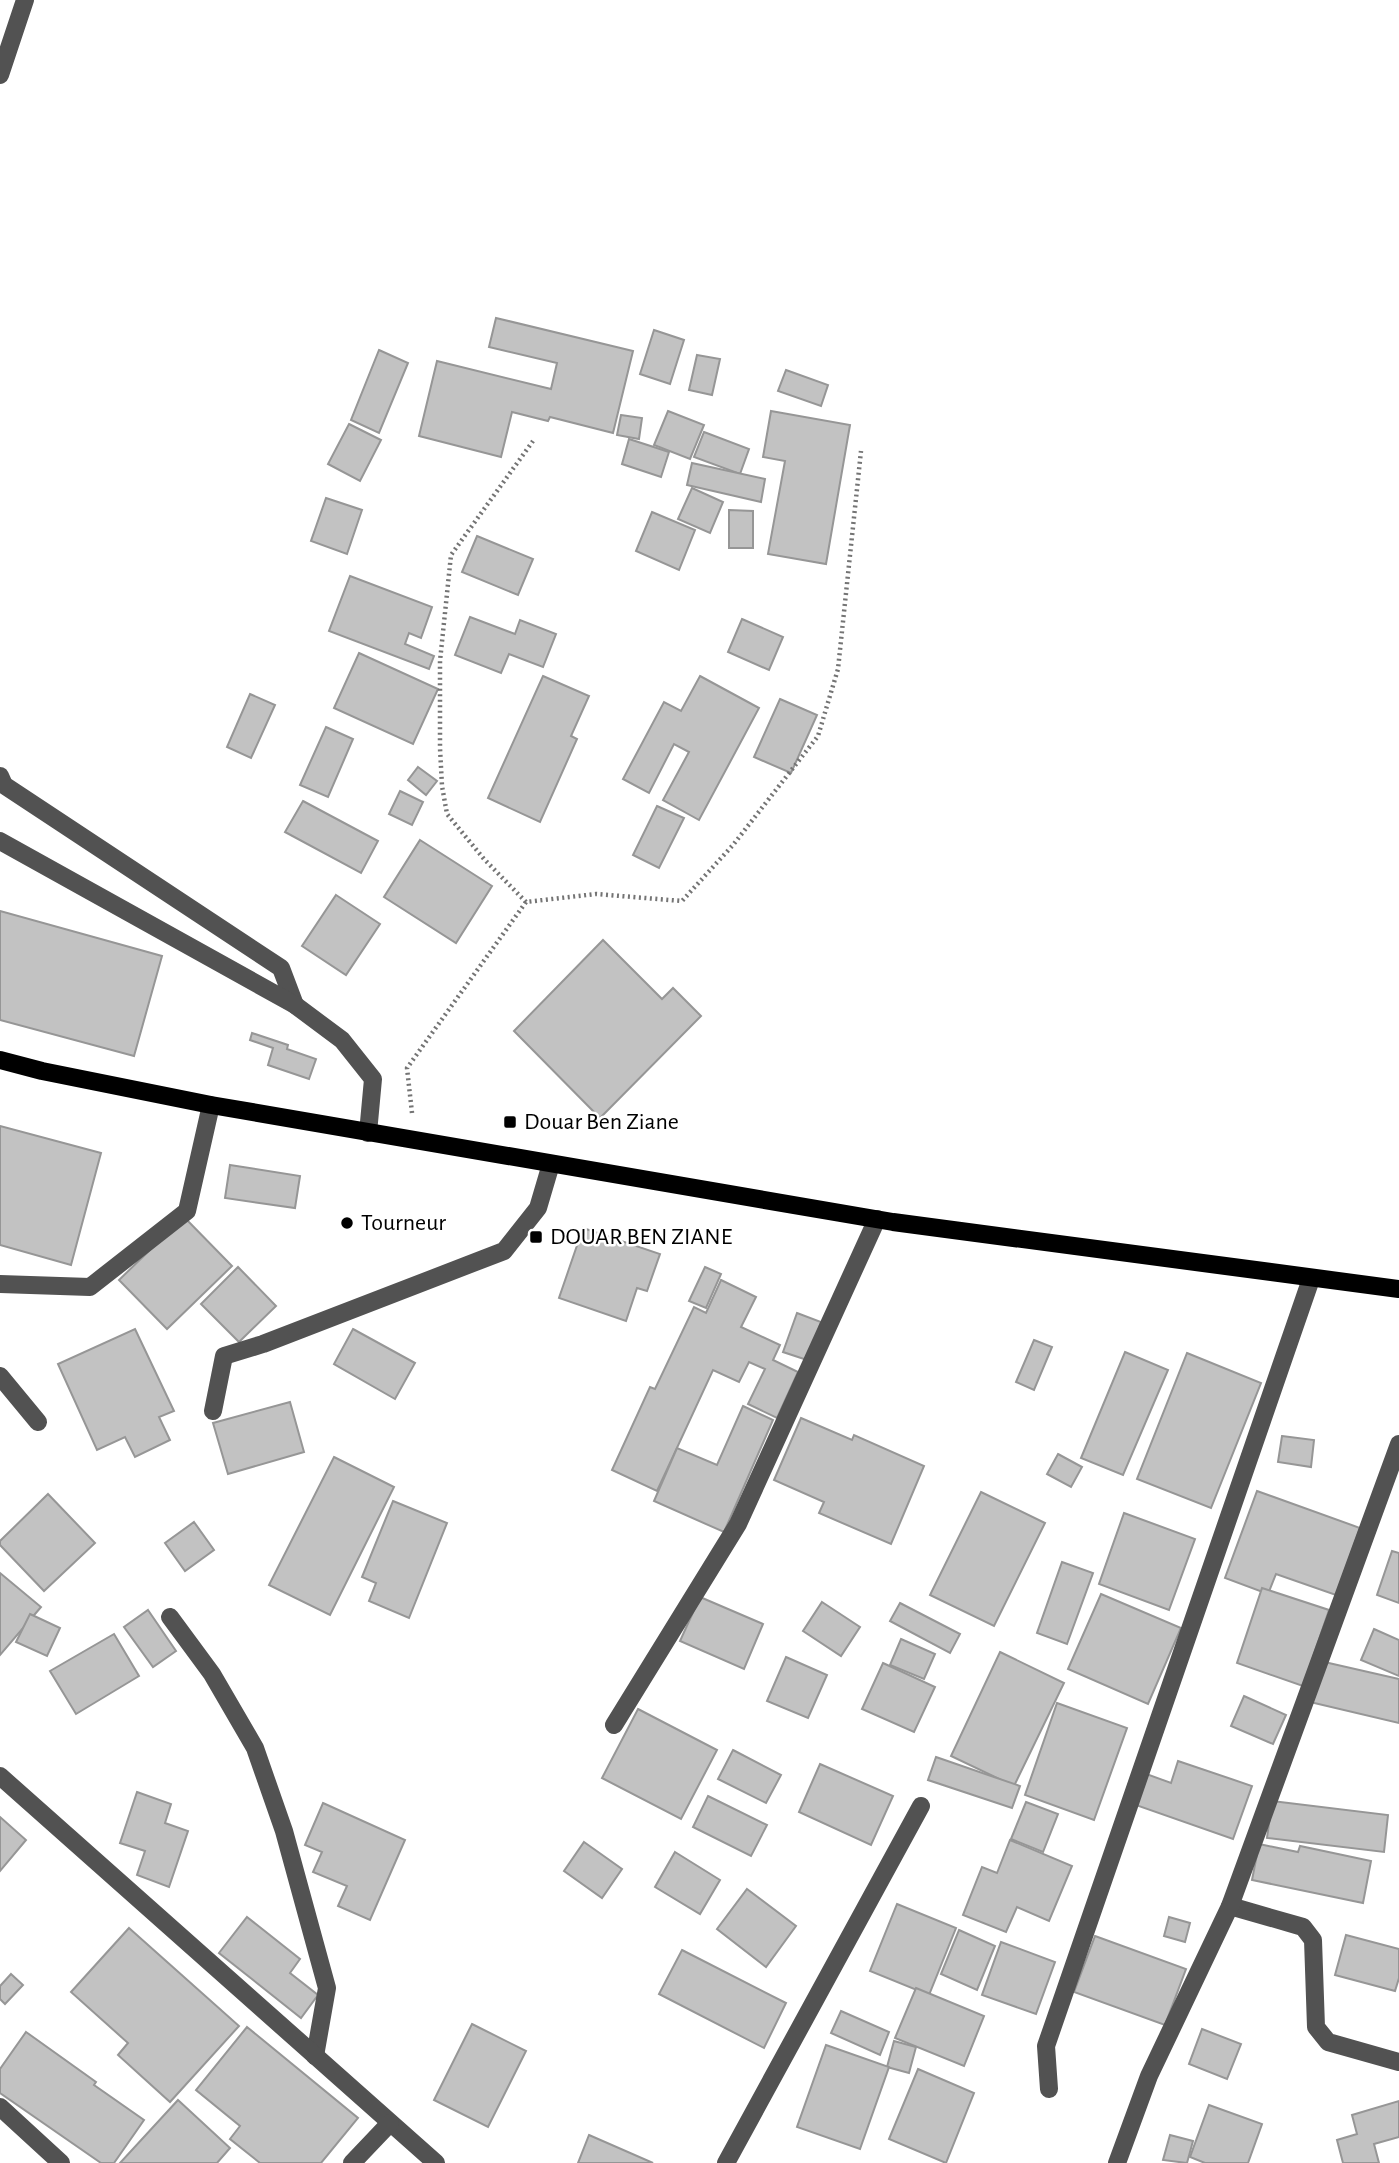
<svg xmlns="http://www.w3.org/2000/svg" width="1399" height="2163" viewBox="0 0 1399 2163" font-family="'Alegreya Sans',sans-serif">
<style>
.building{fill:#c2c2c2;stroke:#969696;stroke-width:2}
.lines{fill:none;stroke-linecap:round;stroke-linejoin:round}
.path{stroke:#747474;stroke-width:4.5;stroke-dasharray:2 3.5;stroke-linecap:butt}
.minor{stroke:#525252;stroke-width:18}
.major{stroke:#000;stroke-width:18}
.poi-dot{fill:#000;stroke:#fff;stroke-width:2.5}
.labels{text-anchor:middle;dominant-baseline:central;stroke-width:5;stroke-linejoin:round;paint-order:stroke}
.poi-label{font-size:24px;fill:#000;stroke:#fff;text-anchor:start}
</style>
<rect width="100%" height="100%" fill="#fff"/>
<!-- building -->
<g class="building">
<path d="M496,318l137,33 -20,82 -63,-16 -2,4 -36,-9 -11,45 -82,-21 18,-75 114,28 6,-26 -68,-16z"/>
<path d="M654,330l30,10 -14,44 -30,-10z"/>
<path d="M379,350l29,13 -29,70 -28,-13z"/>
<path d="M697,355l23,4 -8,36 -23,-5z"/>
<path d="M786,370l42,15 -7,21 -43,-15z"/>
<path d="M668,411l36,14 -14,34 -36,-14z"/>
<path d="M771,411l79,14 -24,139 -58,-10 17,-93 -22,-4z"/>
<path d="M621,415l21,3 -3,21 -22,-4z"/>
<path d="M349,424l32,16 -21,41 -32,-17z"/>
<path d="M704,432l45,17 -9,25 -46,-17z"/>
<path d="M629,439l40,13 -8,25 -39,-13z"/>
<path d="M692,463l73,16 -4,23 -74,-17z"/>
<path d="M692,488l31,14 -13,31 -32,-14z"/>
<path d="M326,498l36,12 -15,44 -36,-13z"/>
<path d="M729,510l24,1v37h-24z"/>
<path d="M652,512l43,18 -16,40 -43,-19z"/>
<path d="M477,536l56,23 -15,36 -56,-23z"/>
<path d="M350,576l82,31 -11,31 -12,-5 -4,11 29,12 -5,13 -100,-38z"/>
<path d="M470,617l45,17 5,-14 36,14 -13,33 -34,-13 -8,19 -46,-18z"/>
<path d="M742,619l41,18 -14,33 -41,-18z"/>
<path d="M359,653l79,36 -25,55 -79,-36z"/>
<path d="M543,676l46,20 -18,40 6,3 -37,83 -52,-24z"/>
<path d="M700,676l59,32 -60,112 -36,-20 26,-48 -15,-8 -25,49 -26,-14 41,-77 17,9z"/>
<path d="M250,694l25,11 -24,53 -24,-11z"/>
<path d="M780,699l37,16 -26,58 -37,-16z"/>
<path d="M326,727l27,12 -25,58 -28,-12z"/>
<path d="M418,767l19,14 -11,14 -18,-15z"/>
<path d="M400,791l23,11 -11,23 -23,-11z"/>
<path d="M303,801l75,40 -17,32 -76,-41z"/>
<path d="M657,806l27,12 -25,50 -26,-13z"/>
<path d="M420,840l72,46 -36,57 -72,-46z"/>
<path d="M336,895l44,29 -34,51 -44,-29z"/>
<path d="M0,911l162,45 -28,100 -134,-36z"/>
<path d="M603,940l59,59 11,-11 28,28 -101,102 -86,-87z"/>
<path d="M252,1033l36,12 -1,4 29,10 -7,20 -41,-14 5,-17 -23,-8z"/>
<path d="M0,1126l101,27 -30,112 -71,-20z"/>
<path d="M230,1165l70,11 -5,32 -70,-10z"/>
<path d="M184,1217l48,49 -65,63 -48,-49z"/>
<path d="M583,1228l77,26 -13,37 -10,-3 -11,33 -67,-23z"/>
<path d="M238,1267l38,39 -37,36 -38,-38z"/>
<path d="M705,1267l16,7 -15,34 -17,-7z"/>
<path d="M721,1280l35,17 -15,30 39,18 -7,15 25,12 -21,46 -29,-14 17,-35 -16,-7 -10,20 -26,-12 -56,121 -45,-21 38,-83 5,2 39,-82 12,6z"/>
<path d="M797,1313l24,9 -14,38 -24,-8z"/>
<path d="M135,1329l39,82 -15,6 11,23 -35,17 -10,-20 -28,13 -39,-86z"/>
<path d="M353,1329l62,34 -20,36 -61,-35z"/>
<path d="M1034,1340l18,7 -18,43 -18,-8z"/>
<path d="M1125,1352l43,18 -45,105 -42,-17z"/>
<path d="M1187,1353l74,30 -50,125 -74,-29z"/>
<path d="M290,1402l14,50 -76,22 -15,-51z"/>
<path d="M743,1406l30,14 -49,112 -70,-31 23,-53 40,17z"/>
<path d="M801,1418l51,22 2,-5 70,31 -33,78 -72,-31 5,-11 -50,-22z"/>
<path d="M1282,1436l32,4 -3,27 -33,-5z"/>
<path d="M1058,1454l24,13 -11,20 -24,-13z"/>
<path d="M334,1457l60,30 -64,128 -61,-30z"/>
<path d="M1257,1491l103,37 -24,67 -60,-21 -8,20 -43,-16z"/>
<path d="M981,1492l64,31 -51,103 -64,-31z"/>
<path d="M48,1494l47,49 -51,48 -44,-46v-4z"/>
<path d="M393,1501l54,22 -38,95 -40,-17 7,-18 -14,-6z"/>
<path d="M1124,1513l71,26 -26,71 -70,-26z"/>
<path d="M194,1522l20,28 -29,21 -20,-28z"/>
<path d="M1392,1551l7,2v50l-22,-8z"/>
<path d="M1062,1562l31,11 -26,71 -30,-11z"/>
<path d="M0,1573l41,34 -41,48z"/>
<path d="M1262,1588l67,22 -26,76 -66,-23z"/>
<path d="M1101,1594l80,34 -33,76 -80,-35z"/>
<path d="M700,1597l63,27 -19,45 -64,-28z"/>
<path d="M822,1602l38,25 -19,29 -38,-25z"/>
<path d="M900,1603l60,31 -10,19 -60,-32z"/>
<path d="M148,1610l28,41 -23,16 -29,-40z"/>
<path d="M30,1614l30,14 -13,28 -31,-14z"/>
<path d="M1374,1629l25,11v36l-38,-16z"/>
<path d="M114,1634l25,42 -63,38 -26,-43z"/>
<path d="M901,1639l34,15 -11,25 -34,-14z"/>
<path d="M1000,1652l64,31 -50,103 -63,-30z"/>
<path d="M786,1657l41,18 -19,43 -41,-17z"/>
<path d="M1320,1661l79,18v44l-89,-21z"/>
<path d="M883,1663l52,24 -21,45 -52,-23z"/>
<path d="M1244,1696l42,19 -13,29 -42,-18z"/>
<path d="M1057,1703l70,25 -33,92 -69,-25z"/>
<path d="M638,1709l79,41 -36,69 -79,-41z"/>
<path d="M733,1750l48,25 -15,28 -48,-24z"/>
<path d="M936,1757l84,29 -8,22 -84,-28z"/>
<path d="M1178,1761l74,25 -19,53 -103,-36 11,-31 30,11z"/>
<path d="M820,1764l73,32 -22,49 -72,-33z"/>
<path d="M137,1792l34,12 -6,19 23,8 -19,56 -32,-12 8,-24 -25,-8z"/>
<path d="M708,1796l59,29 -16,31 -58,-29z"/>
<path d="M1272,1801l116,14 -4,37 -117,-14z"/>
<path d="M1026,1802l32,12 -15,38 -32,-13z"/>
<path d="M323,1803l82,37 -35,80 -32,-14 9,-20 -34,-14 9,-20 -17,-7z"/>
<path d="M0,1817l26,23 -26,31z"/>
<path d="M1010,1840l62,26 -23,55 -32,-14 -11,25 -43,-17 19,-48 15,6z"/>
<path d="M584,1842l38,27 -20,29 -38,-27z"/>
<path d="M1259,1844l39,8 2,-6 71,15 -8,42 -111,-23z"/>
<path d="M675,1852l45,28 -20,34 -45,-27z"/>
<path d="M747,1889l49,37 -30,41 -49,-38z"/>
<path d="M897,1904l59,24 -27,67 -59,-24z"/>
<path d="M247,1917l53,42 -10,14 28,22 -17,23 -82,-65z"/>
<path d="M1169,1917l21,6 -5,19 -21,-6z"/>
<path d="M129,1928l110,98 -69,76 -52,-47 10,-12 -57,-51z"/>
<path d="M959,1930l36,16 -18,44 -36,-16z"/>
<path d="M1346,1935l53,14v29l-4,13 -60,-16z"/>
<path d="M1095,1936l91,33 -21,56 -91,-33z"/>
<path d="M1001,1942l54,20 -19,52 -54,-19z"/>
<path d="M682,1950l104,53 -22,45 -105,-54z"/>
<path d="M11,1974l12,11 -18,19 -5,-5v-13z"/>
<path d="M916,1988l68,28 -20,50 -69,-28z"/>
<path d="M841,2011l48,21 -9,23 -49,-22z"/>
<path d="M472,2024l54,27 -38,76 -54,-27z"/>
<path d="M247,2027l111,91 -37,45h-61l-30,-24 10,-13 -44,-36z"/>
<path d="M1202,2029l39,15 -14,35 -38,-15z"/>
<path d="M26,2032l70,50 -2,3 50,35 -30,43h-13l-101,-70v-24z"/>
<path d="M894,2041l22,6 -7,26 -22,-6z"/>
<path d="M826,2045l63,22 -29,82 -63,-22z"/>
<path d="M918,2069l56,24 -28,70 -57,-24z"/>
<path d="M178,2100l52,48 -13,15h-97z"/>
<path d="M1399,2101v36l-25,7 5,19h-36l-6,-23 20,-6 -5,-19z"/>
<path d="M1209,2105l53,19 -14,39h-43l-15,-6z"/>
<path d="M589,2135l64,28h-75z"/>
<path d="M1170,2135l23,6 -6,22 -24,-3z"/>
</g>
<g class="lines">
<!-- path -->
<g class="path">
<path d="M526,902l-42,-43 -37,-45 -5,-28 -2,-38v-87l11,-106 82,-114"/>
<path d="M412,1113l-5,-45 119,-166 70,-8 86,7 51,-56 85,-109 20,-67 23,-218"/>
</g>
<!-- minor -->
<g class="minor">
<path d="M0,75l25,-75"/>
<path d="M0,776l4,9 277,183 14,37"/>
<path d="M0,841l295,164 47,35 31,39 -5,54"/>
<path d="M0,1284l90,3 97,-76 24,-106"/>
<path d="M0,1376l38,46"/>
<path d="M213,1411l11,-55 39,-12 241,-93 34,-43 13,-44"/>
<path d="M170,1617l42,57 43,74 29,83 43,157 -12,68"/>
<path d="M614,1725l124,-201 139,-305"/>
<path d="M0,1776l436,387"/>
<path d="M1230,1906l73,21 10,13 3,87 12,15 71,20"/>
<path d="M1049,2089l-3,-43 265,-767"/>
<path d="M0,2107l61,56"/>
<path d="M352,2163l38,-40"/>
<path d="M726,2163l195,-357"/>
<path d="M1117,2163l32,-87 81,-170 169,-462"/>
</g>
<!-- major -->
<path class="major" d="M0,1060l42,11 169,34 682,117 506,67"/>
</g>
<!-- markers -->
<g class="poi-dot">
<rect x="503" y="1115" width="14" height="14" rx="3.5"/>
<circle cx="347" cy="1223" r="7"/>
<rect x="529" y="1230" width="14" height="14" rx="3.5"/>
</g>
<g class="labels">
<!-- poi labels -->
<g class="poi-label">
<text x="524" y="1122">Douar Ben Ziane</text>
<text x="361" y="1223">Tourneur</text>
<text x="550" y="1237">DOUAR BEN ZIANE</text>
</g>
</g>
</svg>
